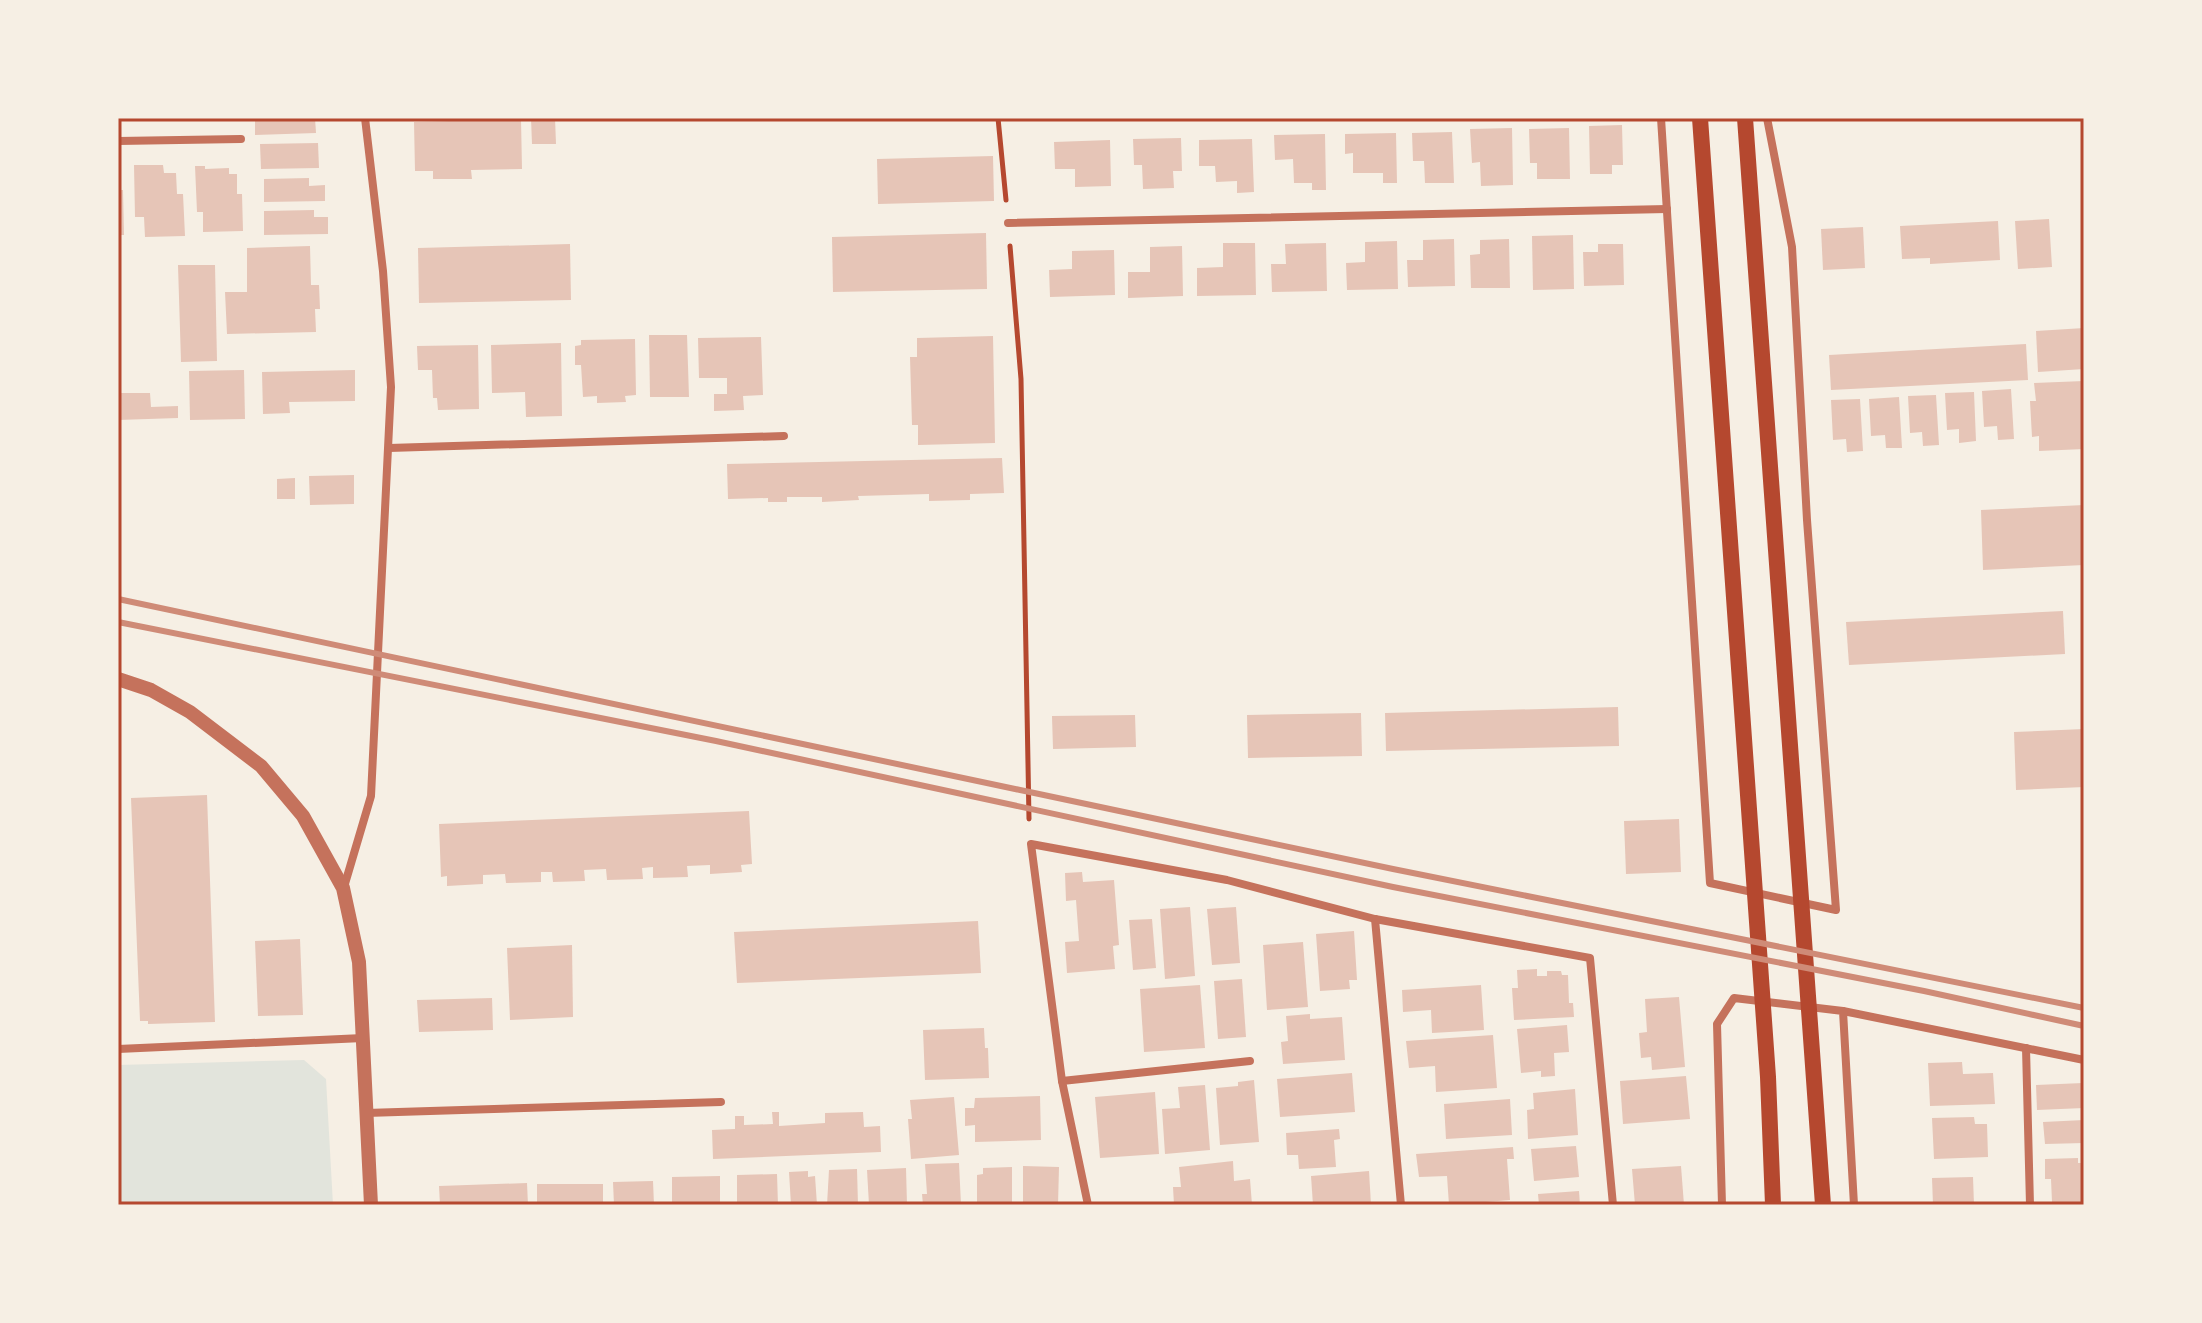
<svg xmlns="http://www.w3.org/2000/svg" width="2202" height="1323" viewBox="0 0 2202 1323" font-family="'Noto Serif',serif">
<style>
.green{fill:#e2e4dc}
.building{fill:#e6c5b7}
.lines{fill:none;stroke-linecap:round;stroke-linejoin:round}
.path{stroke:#b5482f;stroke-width:5}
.minor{stroke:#c5725c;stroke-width:8}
.tertiary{stroke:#c5725c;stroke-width:14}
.secondary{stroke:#b5482f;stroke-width:16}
.rail{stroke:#cf8b77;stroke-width:6}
.neatline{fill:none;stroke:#b5482f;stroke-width:3}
</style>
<rect width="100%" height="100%" fill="#f6efe4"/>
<!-- green -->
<path class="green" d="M304,1060l22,19 7,126h-215v-140z"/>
<!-- building -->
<g class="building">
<path d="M255,118h60l1,15 -61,2z"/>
<path d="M531,118h24l1,26h-24z"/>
<path d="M521,119l1,50 -51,1 1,9h-39v-8h-18l-1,-49z"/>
<path d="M1622,125l1,40h-11v9h-22l-1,-48z"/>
<path d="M1512,128l1,57 -32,1 -1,-24 -8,1 -2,-34z"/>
<path d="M1569,128l1,51h-33v-16h-7l-1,-34z"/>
<path d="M1452,132l2,51h-29l-1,-22h-11l-1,-28z"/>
<path d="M1396,133l1,50h-14v-10h-30v-20l-8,1v-20z"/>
<path d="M1325,134l1,56h-14v-7h-18l-1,-24 -18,1 -1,-25z"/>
<path d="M1181,138l1,33h-9l1,17 -31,1 -1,-24h-8l-1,-26z"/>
<path d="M1252,139l2,53 -17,1v-12l-21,1 -1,-16h-16v-26z"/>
<path d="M1110,140l1,46 -36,1v-18h-20l-1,-27z"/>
<path d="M318,143l1,25 -58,1 -1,-25z"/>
<path d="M993,156l1,45 -116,3 -1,-45z"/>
<path d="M134,165h29l1,8h12l1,21h6l2,42 -40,1 -1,-20h-9z"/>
<path d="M195,166h10v3l24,-1v6h8v20h5l1,37 -40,1v-20h-6z"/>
<path d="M309,178v8l16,-1v16l-61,1v-23z"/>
<path d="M118,190h5l1,45h-6z"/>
<path d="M314,210v7h14v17l-64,1v-24z"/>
<path d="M2049,219l3,48 -34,2 -3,-48z"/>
<path d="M1998,221l2,39 -70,4v-6l-28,1 -2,-33z"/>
<path d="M1863,227l2,41 -42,2 -2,-41z"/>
<path d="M986,233l1,56 -154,3 -1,-55z"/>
<path d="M1573,235l1,54 -41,1 -1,-54z"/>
<path d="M1454,239l1,47 -47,1 -1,-27h16v-20z"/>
<path d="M1509,239l1,49h-39l-1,-33 10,-1v-14z"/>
<path d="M1397,241l1,48 -51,1 -1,-27 19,-1v-20z"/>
<path d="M1223,243h32l1,52 -59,1v-28l26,-1z"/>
<path d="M1326,243l1,48 -55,1 -1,-28h15l-1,-20z"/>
<path d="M570,244l1,56 -152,3 -1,-55z"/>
<path d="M1598,244h25l1,41 -40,1 -1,-34h15z"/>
<path d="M310,246l1,39h8l1,24h-5l1,23 -89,2 -2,-42h22v-44z"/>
<path d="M1182,246l1,50 -55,2v-26h22v-25z"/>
<path d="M1114,250l1,45 -65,2 -1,-27 23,-1v-18z"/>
<path d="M178,265h37l2,96 -36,1z"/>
<path d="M2084,328v41l-46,3 -2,-41z"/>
<path d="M649,335h38l2,62h-39z"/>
<path d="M993,336l2,107 -77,2v-20h-6l-2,-68h7v-19z"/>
<path d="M761,337l2,58 -20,1 1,14 -30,1v-17h13v-16h-28l-1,-40z"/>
<path d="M635,339l1,56 -11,1 1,6 -29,1v-7l-14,1 -2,-32h-6v-19l6,-1v-5z"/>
<path d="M561,343l1,73 -36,1 -1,-25 -33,1 -1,-48z"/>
<path d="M2026,344l2,36 -197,10 -2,-35z"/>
<path d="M478,345l1,64 -41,1 -1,-12h-4l-1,-28h-14l-1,-24z"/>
<path d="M244,370l1,49 -55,1 -1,-49z"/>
<path d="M355,370v31l-66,1 1,11 -27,1 -1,-42z"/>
<path d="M2084,381v68l-45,2v-15l-7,1 -2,-36h6l-2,-18z"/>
<path d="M2011,389l3,50 -16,1 -1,-14 -13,1 -2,-36z"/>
<path d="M1974,392l2,49 -17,2v-14l-12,1 -2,-37z"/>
<path d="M118,393h32l1,14 27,-1v12l-60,2z"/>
<path d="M1936,395l3,50 -16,1 -1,-14 -12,1 -2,-37z"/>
<path d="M1899,397l3,51h-16l-1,-13 -14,1 -2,-37z"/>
<path d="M1860,399l3,52 -16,1 -1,-13 -13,1 -2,-40z"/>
<path d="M1002,458l2,35 -34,1v6l-41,1v-7l-71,2 1,4 -37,2v-5h-35v5h-19v-4l-40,1 -1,-35z"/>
<path d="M354,475v29l-44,1 -1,-29z"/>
<path d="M295,478v21h-18v-20z"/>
<path d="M2084,505v60l-101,5 -2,-60z"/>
<path d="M2063,611l2,43 -216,11 -3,-43z"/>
<path d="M1618,707l1,39 -233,5 -1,-38z"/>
<path d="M1361,713l1,43 -114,2 -1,-43z"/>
<path d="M1135,715l1,32 -83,2 -1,-33z"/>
<path d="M2084,729v58l-68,3 -2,-58z"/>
<path d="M207,795l8,227 -67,2v-3h-8l-9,-223z"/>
<path d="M749,811l3,53 -11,1 1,7 -32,2v-9l-23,1 1,11 -35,1v-11l-11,1 1,11 -36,1 -1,-11 -22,1 1,11 -32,1 -1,-10h-11v10l-35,1 -1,-9 -22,1v9l-36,2v-10l-6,1 -2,-53z"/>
<path d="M1679,819l2,53 -55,2 -2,-53z"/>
<path d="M1082,872l1,10 31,-2 5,65 -6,1 2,23 -48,4 -2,-31 14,-1 -3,-41 -10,1 -1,-28z"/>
<path d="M1190,907l5,69 -30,3 -5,-70z"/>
<path d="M1236,907l4,56 -28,2 -5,-56z"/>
<path d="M1152,919l4,49 -23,2 -4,-50z"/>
<path d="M978,921l3,52 -244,10 -3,-51z"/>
<path d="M1354,931l3,49h-8l1,9 -30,2 -4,-57z"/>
<path d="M300,939l3,76 -45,1 -3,-75z"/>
<path d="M1303,942l5,65 -41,3 -4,-65z"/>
<path d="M572,945l1,72 -63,3 -3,-72z"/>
<path d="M1537,969v7h10v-5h14l1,4h6l1,28h4l1,14 -60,3 -2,-32h6l-1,-18z"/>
<path d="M1242,979l4,58 -28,2 -4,-58z"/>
<path d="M1200,985l5,63 -61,4 -4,-63z"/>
<path d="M1481,985l3,45 -52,3 -1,-23 -28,2 -1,-22z"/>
<path d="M1679,997l6,70 -33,3 -1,-13 -10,1 -2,-25 8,-1 -2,-33z"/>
<path d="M492,998l1,32 -74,2 -2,-32z"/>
<path d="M1310,1014v5l32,-2 3,43 -62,4 -2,-22 7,-1 -2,-25z"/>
<path d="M1567,1025l2,27 -15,1 1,23 -14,1v-6l-20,2 -4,-44z"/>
<path d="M984,1028l1,20h3l1,30 -64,2 -2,-50z"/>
<path d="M1493,1035l4,53 -61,4 -1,-26 -26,2 -3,-27z"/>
<path d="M1962,1062l1,12 30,-1 2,31 -65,2 -2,-43z"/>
<path d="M1352,1073l3,39 -75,5 -3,-38z"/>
<path d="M1686,1076l4,43 -67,5 -3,-43z"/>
<path d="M1254,1080l5,62 -39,3 -4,-57 22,-2v-4z"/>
<path d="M2083,1083l1,25 -47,2 -1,-25z"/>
<path d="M1205,1085l5,65 -45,4 -3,-45 18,-1 -2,-21z"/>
<path d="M1575,1089l3,46 -50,4 -1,-29 7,-1 -1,-16z"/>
<path d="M1155,1092l4,62 -59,4 -5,-61z"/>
<path d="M1040,1096l1,44 -66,2v-17l-10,1v-18h9l1,-10z"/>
<path d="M954,1097l5,58 -48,4 -3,-40h4l-2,-19z"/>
<path d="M1510,1099l2,36 -66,4 -2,-35z"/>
<path d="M772,1112h7v14l46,-3v-10l38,-1 1,15 16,-1 1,26 -168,7 -1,-29 23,-1v-13h9v9l29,-1z"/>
<path d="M1974,1117l1,7h12l1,33 -54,2 -2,-41z"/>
<path d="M2084,1120v23l-39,1 -2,-22z"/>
<path d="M1339,1129l1,10 -6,1 2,27 -37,2 -1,-14h-11l-1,-22z"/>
<path d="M1576,1146l3,31 -45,4 -3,-32z"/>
<path d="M1513,1147l1,12h-7l3,41 -61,5 -2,-29 -28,1 -3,-23z"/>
<path d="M2078,1158v5h6v42h-22v-3h-10l-1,-23h-6v-20z"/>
<path d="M1233,1161l1,20 16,-2 2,26h-78l-1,-18h8l-2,-20z"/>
<path d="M959,1163l2,42h-38l-1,-11h5l-2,-30z"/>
<path d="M1023,1166l36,1 -1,38h-35z"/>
<path d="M1681,1166l3,39h-49l-3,-36z"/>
<path d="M1012,1167v38h-35v-30l6,-1v-6z"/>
<path d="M906,1168l1,37h-38l-2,-35z"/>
<path d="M857,1169l1,36h-31l2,-35z"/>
<path d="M808,1171v6l7,-1 2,29h-26l-2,-33z"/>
<path d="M1369,1171l2,34h-58l-2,-29z"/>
<path d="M777,1174l1,31h-41v-30z"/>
<path d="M720,1176v29l-48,-1v-27z"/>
<path d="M1973,1177l1,28h-41l-1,-27z"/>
<path d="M653,1181l1,24h-40l-1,-23z"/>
<path d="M527,1183l1,22h-88l-1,-19z"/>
<rect x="537" y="1184" width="66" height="21"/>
<path d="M1579,1191l1,14h-41l-1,-11z"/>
</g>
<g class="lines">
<!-- path -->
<g class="path">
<path d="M998,118l8,82"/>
<path d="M1010,246l11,133 8,440"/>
</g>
<!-- minor -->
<g class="minor">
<path d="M1661,118l49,765 126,27 -29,-390 -15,-273 -25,-129"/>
<path d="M118,141l123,-2"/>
<path d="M1008,223l659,-14"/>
<path d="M389,448l395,-12"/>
<path d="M344,887l27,-91 20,-409 -8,-116 -18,-153"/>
<path d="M1375,919l26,286"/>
<path d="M1843,1011l241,49"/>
<path d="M2026,1048l4,157"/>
<path d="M118,1049l245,-11"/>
<path d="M1062,1081l188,-20"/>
<path d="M366,1113l355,-11"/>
<path d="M1088,1205l-26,-124 -31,-237 196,36 148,39 215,39 23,247"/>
<path d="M1722,1205l-5,-181 17,-26 109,13 11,194"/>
</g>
<!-- tertiary -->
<path class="tertiary" d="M118,679l33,11 39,22 71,54 42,50 40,72 16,74 12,243"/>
<!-- secondary -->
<g class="secondary">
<path d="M1700,118l68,959 5,128"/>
<path d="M1745,118l78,1087"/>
</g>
<!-- rail -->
<g class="rail">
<path d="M118,599l1275,270 691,139"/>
<path d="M118,622l598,119 677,146 531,104 160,35"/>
</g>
</g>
<!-- border -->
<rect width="2202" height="1323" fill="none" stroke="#f6efe4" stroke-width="240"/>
<rect x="120" y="120" width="1962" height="1083" class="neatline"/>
</svg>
